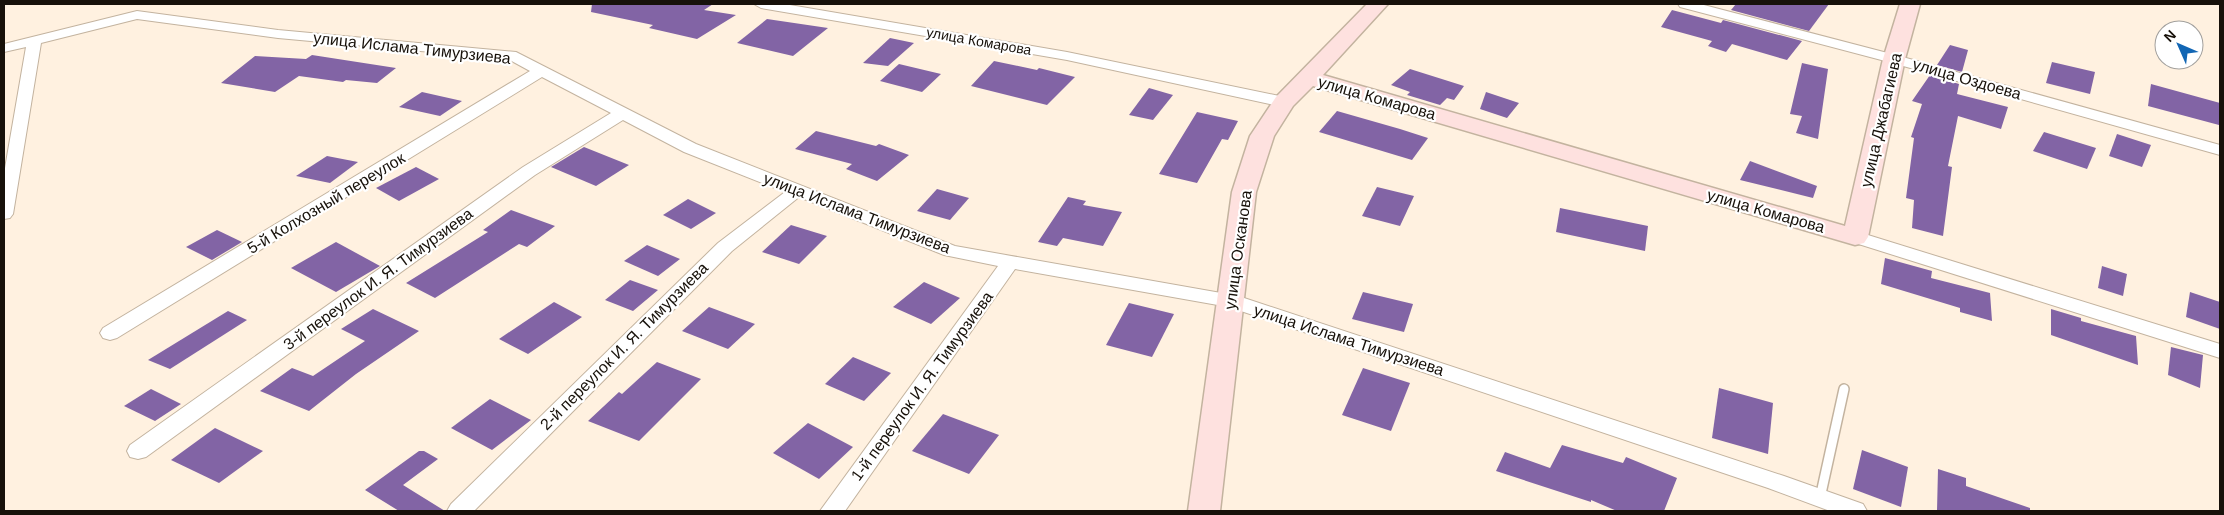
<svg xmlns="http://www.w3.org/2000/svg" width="2224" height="515" viewBox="0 0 2224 515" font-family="Arial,sans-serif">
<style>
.building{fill:#8264a5}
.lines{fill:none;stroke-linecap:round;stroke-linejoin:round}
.lane-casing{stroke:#c3b39f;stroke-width:12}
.street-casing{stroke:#c3b39f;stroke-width:2}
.secondary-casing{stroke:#c3b39f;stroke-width:3}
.lane{stroke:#fff;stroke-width:9}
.street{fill:#fff;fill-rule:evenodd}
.secondary{fill:#fee1df;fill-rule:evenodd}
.labels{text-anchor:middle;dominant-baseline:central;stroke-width:4.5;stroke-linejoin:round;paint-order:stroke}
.far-street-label{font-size:14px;fill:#17110a;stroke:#fff}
.street-label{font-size:16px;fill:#17110a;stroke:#fff}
</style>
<rect width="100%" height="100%" fill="#fff1e0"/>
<!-- building -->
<g class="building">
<path d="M592,4h121l-9,6 32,5 -39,24 -48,-11 4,-3 -62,-13z"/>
<path d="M1736,4h93l-20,27 -78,-21z"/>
<path d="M1672,10l49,13 2,-3 79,21 -15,19 -55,-16 -6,8 -18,-6 4,-5 -51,-14z"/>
<path d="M767,19l61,9 -35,28 -56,-13z"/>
<path d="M890,38l24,5 -26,23 -25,-3z"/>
<path d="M1950,45l18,5 -6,22 -25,-7z"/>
<path d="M312,55l84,13 -19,15 -31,-3 -3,2 -44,-6 -24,16 -54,-9 34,-27 51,3z"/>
<path d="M994,61l43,9 2,-2 36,9 -28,28 -76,-19z"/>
<path d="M2052,62l43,10 -5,22 -44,-11z"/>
<path d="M1802,63l26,6 -10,70 -22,-6 6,-17 -12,-2z"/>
<path d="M899,64l42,10 -19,18 -42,-11z"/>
<path d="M1410,69l35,11 19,6 -10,14 -7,-2 -7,7 -33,-10 3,-3 -19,-7z"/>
<path d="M1930,75l29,9 -2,10 51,13 -7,22 -43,-13 -10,50 4,1 -9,69 -31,-8 2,-28 -8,-2 8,-60 -3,-1 11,-33 -10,-3z"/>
<path d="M2151,84l69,19 -1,22 -71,-19z"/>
<path d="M1149,88l24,7 -20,25 -24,-5z"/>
<path d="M422,92l40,9 -22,15 -41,-9z"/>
<path d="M1486,92l33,11 -12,15 -27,-9z"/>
<path d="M1337,111l63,18 28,9 -16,22 -93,-28z"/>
<path d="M1197,112l41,9 -10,19 -6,-1 -25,44 -38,-9z"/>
<path d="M816,131l60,15 3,-2 30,11 -32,26 -31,-12 6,-5 -57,-15z"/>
<path d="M2044,132l52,16 -9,21 -54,-18z"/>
<path d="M2117,134l34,11 -9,22 -33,-11z"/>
<path d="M584,147l45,18 -33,21 -45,-19z"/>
<path d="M327,156l31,6 -28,21 -34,-7z"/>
<path d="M1750,161l67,25 -4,12 -73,-18z"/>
<path d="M416,167l23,12 -40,22 -23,-13z"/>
<path d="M1377,187l37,9 -14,30 -38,-10z"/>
<path d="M937,189l32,9 -19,22 -33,-9z"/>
<path d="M1068,197l18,4 -3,4 39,7 -19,34 -40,-8 -6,8 -19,-4z"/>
<path d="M688,199l28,14 -25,16 -28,-14z"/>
<path d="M1560,208l88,18 -3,25 -89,-19z"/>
<path d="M511,210l44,16 -28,21 -8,-3 -84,54 -29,-15 82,-51 -5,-2z"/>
<path d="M791,225l36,11 -28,28 -37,-12z"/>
<path d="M217,230l25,12 -30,18 -26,-13z"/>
<path d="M336,242l44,24 -44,26 -45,-24z"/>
<path d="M647,245l33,14 -22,17 -34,-15z"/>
<path d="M1885,258l47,13 -1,7 59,15 2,28 -32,-9v-4l-79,-24z"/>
<path d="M2102,266l25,8 -4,22 -25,-8z"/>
<path d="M630,280l28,10 -25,21 -28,-11z"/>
<path d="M924,282l36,16 -29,26 -38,-17z"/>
<path d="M1363,292l50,12 -9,28 -52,-13z"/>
<path d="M2190,292l30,10v27l-34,-12z"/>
<path d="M554,302l28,15 -54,37 -29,-15z"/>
<path d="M1129,303l45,11 -22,43 -46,-12z"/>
<path d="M709,307l46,17 -27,25 -46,-18z"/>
<path d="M373,309l46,22 -63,43 -47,37 -49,-20 32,-23 21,8 52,-35 -24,-12z"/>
<path d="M2051,309l30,9v3l55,15 2,29 -87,-30z"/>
<path d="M228,311l19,9 -77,49 -22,-9z"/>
<path d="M2171,347l32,8 -3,33 -32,-13z"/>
<path d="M853,357l38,16 -27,28 -39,-17z"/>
<path d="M657,362l44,17 -62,62 -51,-20 31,-29 3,2z"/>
<path d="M1363,368l47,15 -19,48 -49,-16z"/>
<path d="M1719,388l54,15 -5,51 -56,-16z"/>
<path d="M151,389l30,15 -26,17 -31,-15z"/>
<path d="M490,399l41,21 -39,30 -41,-22z"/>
<path d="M943,414l56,21 -30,39 -57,-23z"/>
<path d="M808,423l45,24 -34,32 -46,-26z"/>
<path d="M215,428l48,23 -44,32 -48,-23z"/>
<path d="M1562,445l61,18 3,-6 51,21 -13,33h-47l-26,-11v2l-95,-31 9,-19 45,16z"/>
<path d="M1862,450l46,17 -7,40 -48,-18z"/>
<path d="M419,451h5l14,8 -35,26 42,26h-46l-34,-21z"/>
<path d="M1938,469l28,9v8l64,22v3h-93z"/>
</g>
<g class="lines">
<defs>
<path id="lane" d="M1820,498l24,-109"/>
<g id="street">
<path d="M754,4h30l283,48 217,45 6,2 2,3 -2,3 -6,2 -217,-47 -306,-52z"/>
<path d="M1678,4h22l199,52 321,89v10l-331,-93 -209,-55z"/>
<path d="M137,11l141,19 238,22 180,92 259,102 283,50 546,180 79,28 4,7h-37l-62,-23 -539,-181 -214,-38 -170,242h-25l178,-245 -54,-11 -145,-58 -67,54 -258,260h-27l4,-7 267,-261 67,-51 -101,-40 -61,-32 -88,55 -389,282 -8,2 -8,-2 -3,-6 3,-6 393,-278 88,-54 -69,-36 -425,261 -7,2 -7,-2 -3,-5 3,-5 427,-257 -22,-12 -230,-21 -141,-19 -96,24 -28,171 -3,4 -6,1v-45l22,-127 -22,5v-8z"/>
<path d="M1855,231l365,113v14l-371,-117 -3,-4 3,-4z"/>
</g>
<path id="secondary" d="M1367,4h21l-65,71 522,151 38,-167 17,-55h20l-15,55 -37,178 -4,6 -9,2 -542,-159 -20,20 -19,30 -18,56 -36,319h-32l44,-319 18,-56 26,-39z"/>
</defs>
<!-- lane casing -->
<use href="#lane" class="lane-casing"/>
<!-- street casing -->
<use href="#street" class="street-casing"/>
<!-- secondary casing -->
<use href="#secondary" class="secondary-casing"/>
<!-- lane -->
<use href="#lane" class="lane"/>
<!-- street -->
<use href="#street" class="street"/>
<!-- secondary -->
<use href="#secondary" class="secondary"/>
</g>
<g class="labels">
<!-- far-street labels -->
<g class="far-street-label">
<text transform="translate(979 41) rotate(10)">улица Комарова</text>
</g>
<!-- street labels -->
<g class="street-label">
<text transform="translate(412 48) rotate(6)">улица Ислама Тимурзиева</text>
<text transform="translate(1967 79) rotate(16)">улица Оздоева</text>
<text transform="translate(1377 98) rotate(16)">улица Комарова</text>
<text transform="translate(1881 120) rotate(-77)">улица Джабагиева</text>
<text transform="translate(326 203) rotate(-31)">5-й Колхозный переулок</text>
<text transform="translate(1766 211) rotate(16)">улица Комарова</text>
<text transform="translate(857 213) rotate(21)">улица Ислама Тимурзиева</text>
<text transform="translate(1238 250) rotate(-82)">улица Осканова</text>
<text transform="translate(378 279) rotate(-36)">3-й переулок И. Я. Тимурзиева</text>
<text transform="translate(1349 340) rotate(18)">улица Ислама Тимурзиева</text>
<text transform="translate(624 346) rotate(-45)">2-й переулок И. Я. Тимурзиева</text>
<text transform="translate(922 386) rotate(-54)">1-й переулок И. Я. Тимурзиева</text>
</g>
</g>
<!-- border -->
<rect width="2224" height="515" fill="none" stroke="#17110a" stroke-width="10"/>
<!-- north arrow -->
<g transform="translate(2179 45) rotate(315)"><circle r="24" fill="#ffffff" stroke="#a2a09d"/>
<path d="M0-4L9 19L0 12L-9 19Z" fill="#1266b4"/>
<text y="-8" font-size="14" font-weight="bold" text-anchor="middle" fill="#17110a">N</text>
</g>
</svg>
